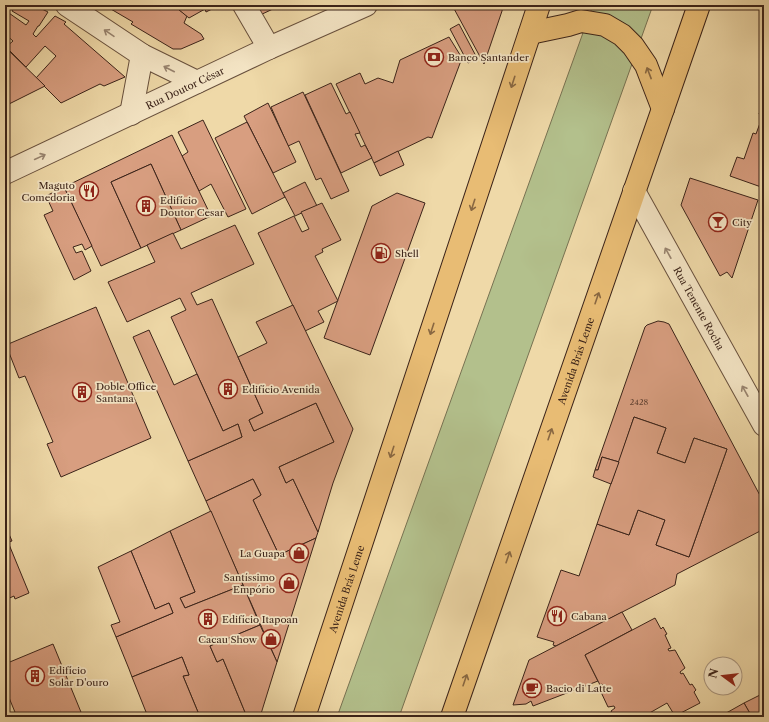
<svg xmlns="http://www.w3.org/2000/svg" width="769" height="722" viewBox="0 0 769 722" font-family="'Libre Caslon Text',serif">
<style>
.green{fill:#b3c08c;stroke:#777252}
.building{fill:#d89e80;stroke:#3b2319}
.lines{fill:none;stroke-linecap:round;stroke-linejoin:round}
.minor-casing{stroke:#68503d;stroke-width:24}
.tertiary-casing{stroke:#68503d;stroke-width:24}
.primary-casing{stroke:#3b2319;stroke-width:24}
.minor{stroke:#f5e6c6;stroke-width:22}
.tertiary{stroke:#f5e6c6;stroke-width:22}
.primary{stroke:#e8bc74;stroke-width:22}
.oneway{stroke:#988470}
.oneway2{stroke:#896842}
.labels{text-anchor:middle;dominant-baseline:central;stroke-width:3.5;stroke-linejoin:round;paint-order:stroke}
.number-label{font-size:8px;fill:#624233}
.poi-label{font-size:10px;fill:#3b2319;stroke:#f5e6c6;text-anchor:start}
.street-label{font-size:10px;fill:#3b2319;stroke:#f5e6c6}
</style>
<rect width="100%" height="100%" fill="#efd9a8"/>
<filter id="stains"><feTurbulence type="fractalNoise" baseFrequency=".005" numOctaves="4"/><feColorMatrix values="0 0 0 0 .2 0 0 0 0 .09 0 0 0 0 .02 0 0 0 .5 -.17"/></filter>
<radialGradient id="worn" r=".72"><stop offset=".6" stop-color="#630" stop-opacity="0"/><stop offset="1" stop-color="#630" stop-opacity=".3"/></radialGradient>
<!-- green -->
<path class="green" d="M593,5h60l-254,712h-62z"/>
<!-- building -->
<g class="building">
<path d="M16,5h18l14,7 -9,14h-1l-5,8 3,3 19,-21 11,6 -2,2 61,53 -21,9 -4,-2 -39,19 -25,-25 20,-22 -11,-10 -19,21 -20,-20 7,-6 -8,-7 1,-23 20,14 3,-4 -17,-10z"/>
<path d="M104,5h69l14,11 -3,7 17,11 3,5 -23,10h-8l-42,-25 2,-2z"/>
<path d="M173,5h47l-14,7 -1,-3 -16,9z"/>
<path d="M252,5h22l1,3 -17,8z"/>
<path d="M452,5h51l-1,6 -18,53z"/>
<path d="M459,24l18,34 -9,5 -18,-34z"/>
<path d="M449,37l13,21 -30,80 -4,-1 -54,26 -38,-79 24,-11 5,11 13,-6 15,5 7,-23z"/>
<path d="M5,47l40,39 -40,20z"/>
<path d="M764,51v11l-4,-2z"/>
<path d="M331,83l15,31 4,-2 10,21 -5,1 6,13 4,-2 7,13 -31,15 -36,-78z"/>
<path d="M303,92l46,99 -18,8 -10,-21 -5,2 -17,-39 -11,5 -17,-39z"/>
<path d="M764,100v88l-34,-12 7,-19 7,2 9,-26 3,1 7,-19 -4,-1z"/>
<path d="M268,103l28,59 -23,11 -29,-57z"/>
<path d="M203,120l43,89 -18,8 -17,-33 -12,7 -17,-35 6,-4 -10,-20z"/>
<path d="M247,122l38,75 -33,17 -37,-76z"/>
<path d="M172,135l39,81 -30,14 -30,-66 -40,18 30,66 -40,18 -37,-79z"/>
<path d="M398,151l6,14 -24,11 -6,-13z"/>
<path d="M151,164l30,66 -40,18 -30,-66z"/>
<path d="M690,178l68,22 -26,78 -5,-6 -7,4 -39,-71z"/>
<path d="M305,182l12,24 -22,10 -12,-23z"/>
<path d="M64,187l28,59 -7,4 -3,-6 -9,3 3,6 6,-2 9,20 -17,9 -30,-65 9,-4 -7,-15z"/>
<path d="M397,193l28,10 -55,152 -46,-17 48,-132z"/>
<path d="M322,203l19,37 -19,9 1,3 -8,4 23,45 -20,10 6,11 -19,9 -47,-98 36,-17 8,16 7,-3 -8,-17z"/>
<path d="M235,225l19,39 -63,29 6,12 15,-6 51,114 -14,7 5,11 62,-28 18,39 -55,25 7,16 7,-4 25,53 -2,6 -37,17 -26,-55 8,-5 -8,-16 -47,22 -18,-40 54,-24 -4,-13 -15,7 -52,-114 15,-7 -6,-12 -53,24 -19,-40 47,-20 -8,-17 26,-12 8,16z"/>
<path d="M293,305l60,124 -20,54 -15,49 -25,-53 -7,4 -7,-16 55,-25 -18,-39 -62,28 -5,-11 14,-7 -25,-56 29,-14 -11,-21z"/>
<path d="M96,307l55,131 -90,39 -14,-33 6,-2 -28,-66 -6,2 -13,-33z"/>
<path d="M658,321l6,1 5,2 95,179v26l-87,45 -2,11 -119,61 -3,-1 1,-3 -17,-5 24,-67 18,6 18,-52 32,11 9,-25 27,10 -9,25 33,12 38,-108 -33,-11 -9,25 -28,-10 9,-25 -32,-11 -15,45 -17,-5 -4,13h-3l50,-143 2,-2z"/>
<path d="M149,330l25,55 23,-11 26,57 15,-7 4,13 -54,24 -55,-124z"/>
<path d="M634,417l32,11 -9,25 28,10 9,-25 33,11 -38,108 -33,-12 9,-25 -27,-10 -9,25 -32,-11z"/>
<path d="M602,457l17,5 -8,22 -18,-7 2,-7h3z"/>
<path d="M253,479l8,16 -8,5 26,55 37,-17 -39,124 -71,-161z"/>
<path d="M211,511l32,74 -58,23 -5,-10 15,-6 -25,-61z"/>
<path d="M5,525l7,16 -4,1 21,51 -14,6 -1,-3 -9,4z"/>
<path d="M170,531l25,61 -15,6 5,10 58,-23 17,40 -50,21 7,16 6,-3 24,58h-47l-17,-41 6,-1 -7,-18 -50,20 -3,-8 -13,-32 57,-24 -4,-10 -14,6 -24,-58z"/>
<path d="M131,551l24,58 14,-6 4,10 -57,24 -5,-12 9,-3 -22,-55z"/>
<path d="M622,612l10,18 -47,25 13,26 -65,25 -2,-5 -5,3 -13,1 16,-45 27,-14z"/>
<path d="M655,618l6,11 2,-2 4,7 -2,1 6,13 -3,1 1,2 6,-1 10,18 -5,4 1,2 2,-1 7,12 2,-1 4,6 -2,2 6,11 -25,13 -8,-13 -21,12 1,2h-33l-3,-6 4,-3 -1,-2 -6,1 -8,-17 3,-4 -1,-2 -2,1 -15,-30z"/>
<path d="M260,625l17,37 -17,55h-13l-24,-58 -6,3 -7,-16z"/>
<path d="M53,644l30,73h-66l-12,-29v-24z"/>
<path d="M182,657l7,18 -6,1 17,41h-52l-16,-40z"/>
<path d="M764,693v20l-2,1 1,3h-11l-8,-14z"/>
<path d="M744,703l8,14h-20l-4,-5z"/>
<path d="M728,712l4,5h-14z"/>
</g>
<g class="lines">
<defs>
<g id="minor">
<path d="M67,5l75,50 55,27"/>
<path d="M244,5l25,43"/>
<path d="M131,114l11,-59"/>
<path id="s1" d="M634,191l130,234"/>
</g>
<g id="tertiary">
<path id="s2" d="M5,173l264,-125 97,-43"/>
</g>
<g id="primary">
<path d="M530,33l38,-8 13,-4 24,4 17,10 11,11 13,19 17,44"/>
<path id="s3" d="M304,717l235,-712"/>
<path id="s4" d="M452,717l247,-712"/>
</g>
</defs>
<!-- minor casing -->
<use href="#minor" class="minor-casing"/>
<!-- tertiary casing -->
<use href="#tertiary" class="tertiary-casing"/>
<!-- primary casing -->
<use href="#primary" class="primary-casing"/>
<!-- minor -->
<use href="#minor" class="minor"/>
<!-- tertiary -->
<use href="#tertiary" class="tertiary"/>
<!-- primary -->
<use href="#primary" class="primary"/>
</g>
<!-- one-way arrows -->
<defs><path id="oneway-shaft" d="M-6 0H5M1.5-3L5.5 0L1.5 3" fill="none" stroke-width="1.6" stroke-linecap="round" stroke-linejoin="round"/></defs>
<g class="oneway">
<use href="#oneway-shaft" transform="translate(109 33) rotate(-146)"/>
<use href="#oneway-shaft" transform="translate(169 69) rotate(-153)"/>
<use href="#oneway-shaft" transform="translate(40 157) rotate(-25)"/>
<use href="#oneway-shaft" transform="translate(668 253) rotate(-119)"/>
<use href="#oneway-shaft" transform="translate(745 391) rotate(-119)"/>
</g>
<g class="oneway2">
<use href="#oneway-shaft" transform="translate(649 73) rotate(-111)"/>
<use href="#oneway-shaft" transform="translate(513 82) rotate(108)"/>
<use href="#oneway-shaft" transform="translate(473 205) rotate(108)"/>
<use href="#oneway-shaft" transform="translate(597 298) rotate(-71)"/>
<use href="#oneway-shaft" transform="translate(432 329) rotate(108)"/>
<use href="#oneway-shaft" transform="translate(550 434) rotate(-71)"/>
<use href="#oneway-shaft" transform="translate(392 452) rotate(108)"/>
<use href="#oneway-shaft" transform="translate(508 557) rotate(-71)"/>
<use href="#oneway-shaft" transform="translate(465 680) rotate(-71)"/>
</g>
<!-- icons -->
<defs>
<symbol id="bank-ring" viewBox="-11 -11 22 22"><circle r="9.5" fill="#f5e6c6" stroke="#8f2418" stroke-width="1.5"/><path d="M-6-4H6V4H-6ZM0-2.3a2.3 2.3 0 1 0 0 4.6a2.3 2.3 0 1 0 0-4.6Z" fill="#8f2418"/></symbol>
<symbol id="restaurant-ring" viewBox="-11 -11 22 22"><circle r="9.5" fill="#f5e6c6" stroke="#8f2418" stroke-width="1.5"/><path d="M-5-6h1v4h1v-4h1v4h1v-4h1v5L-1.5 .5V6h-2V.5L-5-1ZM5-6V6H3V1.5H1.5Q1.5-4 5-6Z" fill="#8f2418"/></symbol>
<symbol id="building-ring" viewBox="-11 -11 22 22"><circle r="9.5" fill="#f5e6c6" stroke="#8f2418" stroke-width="1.5"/><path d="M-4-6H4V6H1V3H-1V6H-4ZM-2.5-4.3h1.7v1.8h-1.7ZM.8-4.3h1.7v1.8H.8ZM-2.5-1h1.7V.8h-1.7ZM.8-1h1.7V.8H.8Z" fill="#8f2418"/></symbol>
<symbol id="bar-ring" viewBox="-11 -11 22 22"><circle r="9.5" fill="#f5e6c6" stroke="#8f2418" stroke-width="1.5"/><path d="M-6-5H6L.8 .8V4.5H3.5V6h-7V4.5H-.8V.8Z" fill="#8f2418"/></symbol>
<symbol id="fuel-ring" viewBox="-11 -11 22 22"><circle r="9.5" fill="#f5e6c6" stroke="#8f2418" stroke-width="1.5"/><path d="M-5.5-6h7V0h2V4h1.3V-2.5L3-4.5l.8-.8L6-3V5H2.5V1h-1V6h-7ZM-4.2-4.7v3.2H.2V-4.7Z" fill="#8f2418"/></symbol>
<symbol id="shop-ring" viewBox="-11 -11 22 22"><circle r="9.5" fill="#f5e6c6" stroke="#8f2418" stroke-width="1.5"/><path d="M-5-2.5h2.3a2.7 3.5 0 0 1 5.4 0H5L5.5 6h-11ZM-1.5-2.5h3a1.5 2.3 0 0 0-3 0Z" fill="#8f2418"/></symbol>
<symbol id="cafe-ring" viewBox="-11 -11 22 22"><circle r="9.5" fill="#f5e6c6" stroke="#8f2418" stroke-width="1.5"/><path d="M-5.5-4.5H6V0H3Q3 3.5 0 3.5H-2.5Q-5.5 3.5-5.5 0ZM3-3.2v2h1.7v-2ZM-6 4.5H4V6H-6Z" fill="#8f2418"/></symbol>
</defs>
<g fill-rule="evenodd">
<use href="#bank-ring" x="423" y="46" width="22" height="22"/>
<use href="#restaurant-ring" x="78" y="180" width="22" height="22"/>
<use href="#building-ring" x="135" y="195" width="22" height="22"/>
<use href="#bar-ring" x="707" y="211" width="22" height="22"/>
<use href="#fuel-ring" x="370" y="242" width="22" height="22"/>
<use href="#building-ring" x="217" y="378" width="22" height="22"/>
<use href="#building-ring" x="71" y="381" width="22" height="22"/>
<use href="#shop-ring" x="288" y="542" width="22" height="22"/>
<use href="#shop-ring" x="278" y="572" width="22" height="22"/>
<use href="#restaurant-ring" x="546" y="605" width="22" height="22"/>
<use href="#building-ring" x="197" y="608" width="22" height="22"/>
<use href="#shop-ring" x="260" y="628" width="22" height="22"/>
<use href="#building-ring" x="24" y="665" width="22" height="22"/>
<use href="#cafe-ring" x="521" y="677" width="22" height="22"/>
</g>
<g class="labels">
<!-- number labels -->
<g class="number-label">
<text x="639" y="402">2428</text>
</g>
<!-- poi labels -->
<g class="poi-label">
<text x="448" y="57">Banco Santander</text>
<text x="75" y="185" text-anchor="end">Maguto<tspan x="75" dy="12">Comedoria</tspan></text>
<text x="160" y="200">Edifício<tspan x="160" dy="12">Doutor Cesar</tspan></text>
<text x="732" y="222">City</text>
<text x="395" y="253">Shell</text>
<text x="96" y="386">Doble Office<tspan x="96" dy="12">Santana</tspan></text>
<text x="242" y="389">Edifício Avenida</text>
<text x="285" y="553" text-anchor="end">La Guapa</text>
<text x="275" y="577" text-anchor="end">Santíssimo<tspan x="275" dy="12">Empório</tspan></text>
<text x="571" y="616">Cabana</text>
<text x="222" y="619">Edifício Itapoan</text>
<text x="257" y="639" text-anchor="end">Cacau Show</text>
<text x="49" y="670">Edifício<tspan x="49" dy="12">Solar D'ouro</tspan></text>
<text x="546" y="688">Bacio di Latte</text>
</g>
<!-- street labels -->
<g class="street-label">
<text stroke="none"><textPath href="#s2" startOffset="199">Rua Doutor César</textPath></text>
<text stroke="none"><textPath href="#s1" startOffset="134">Rua Tenente Rocha</textPath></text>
<text stroke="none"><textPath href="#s4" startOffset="377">Avenida Brás Leme</textPath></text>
<text stroke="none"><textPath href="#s3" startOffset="135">Avenida Brás Leme</textPath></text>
</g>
</g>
<!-- margin -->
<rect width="769" height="722" fill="none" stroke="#efd9a8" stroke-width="20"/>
<rect x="6" y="6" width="757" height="710" fill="none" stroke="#3b2319" stroke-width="2"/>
<rect x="10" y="10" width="749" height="702" fill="none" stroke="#3b2319"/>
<!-- north arrow -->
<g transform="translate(723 676) rotate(285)"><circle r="19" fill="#f5e6c6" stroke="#ab9881"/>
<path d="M0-3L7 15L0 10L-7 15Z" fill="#8f2418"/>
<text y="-6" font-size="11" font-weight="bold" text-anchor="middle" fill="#3b2319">N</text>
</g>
<rect width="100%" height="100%" filter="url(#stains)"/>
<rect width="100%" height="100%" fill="url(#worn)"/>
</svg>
